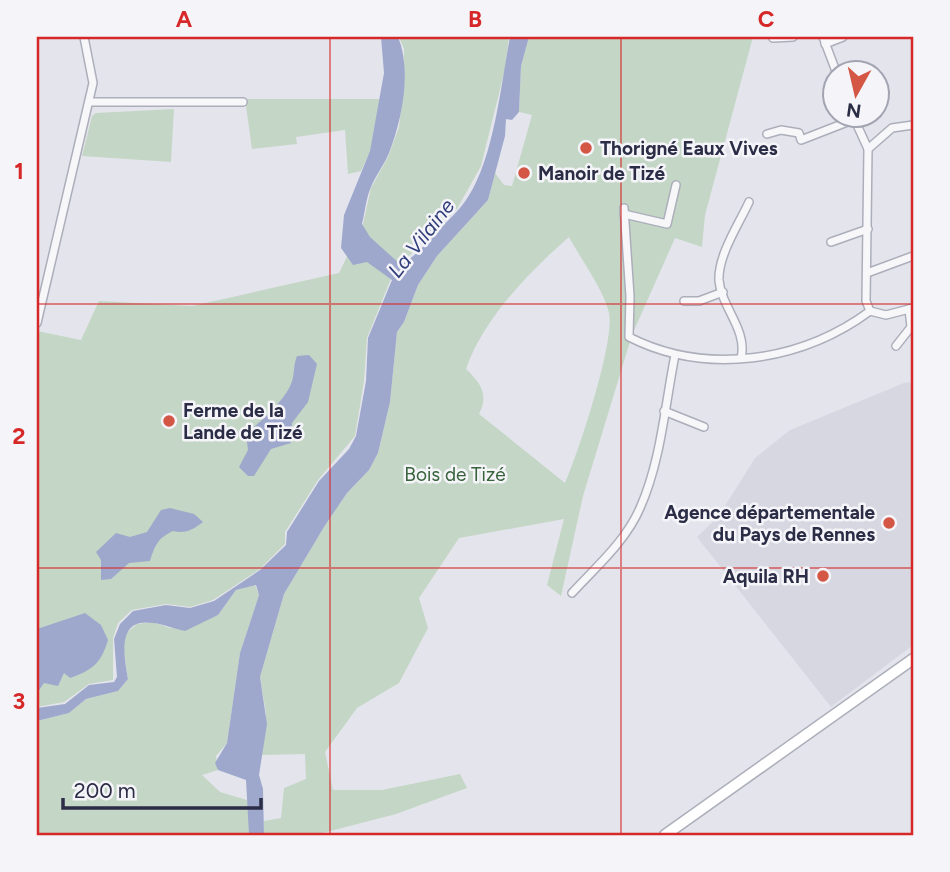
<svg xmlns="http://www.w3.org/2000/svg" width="950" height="872" viewBox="0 0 950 872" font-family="Figtree,sans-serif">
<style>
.built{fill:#d6d7e1}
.green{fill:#c4d6c5;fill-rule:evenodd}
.water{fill:#9ea8cd}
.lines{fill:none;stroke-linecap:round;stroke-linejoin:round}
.minor-casing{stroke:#acaeba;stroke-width:10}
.secondary-casing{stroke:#acaeba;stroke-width:13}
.minor{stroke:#f7f7fa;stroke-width:7}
.secondary{stroke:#fff;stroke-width:10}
.grid{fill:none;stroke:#d62828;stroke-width:2;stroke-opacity:0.55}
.poi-dot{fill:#d45645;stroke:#f4f4f9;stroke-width:2.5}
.labels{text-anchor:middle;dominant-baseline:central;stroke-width:5;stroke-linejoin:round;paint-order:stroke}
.poi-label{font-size:19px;font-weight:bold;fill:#2a2d45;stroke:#f4f4f9;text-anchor:start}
.park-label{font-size:19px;fill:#37623a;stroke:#f4f4f9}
.water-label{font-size:21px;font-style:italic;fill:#323f7c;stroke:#f4f4f9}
.neatline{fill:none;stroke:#d62828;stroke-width:2.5}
.grid-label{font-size:23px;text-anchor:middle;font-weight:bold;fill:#d62828}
</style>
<rect width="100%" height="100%" fill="#e4e5ec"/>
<!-- built -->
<path class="built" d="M913,382v263l-82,62 -134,-170 21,-20 37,-59 35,-28 114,-47z"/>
<!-- green -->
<g class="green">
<path d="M399,37h110l-4,32 -24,97 -24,43 -56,55 -11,17 -23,57 -3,43 -9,55 -37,44 -33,52v12l-25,25 -47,31 -23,7 -24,-3 -34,6 -14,13 -5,15v42l-24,4 -25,18 -27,5v-376l44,9 18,-39 93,5 147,-33 24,-49 8,-36 17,-31 11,-30 5,-46v-32z"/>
<path d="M529,37h224l-48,178 -3,32 -27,-9 -43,97 -49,161 -22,100 -14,-11 17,-66 -105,19 -40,60 9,30 -29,55 -42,25 -32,44 8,38h49l78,-16 7,14 -71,26 -81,21h-51v-14l17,-3 3,-30 22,-9 -1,-25 -43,1 4,-42 -6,-36 24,-83 40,-67 23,-34 22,-23 9,-17 12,-51 7,-70 7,-10 14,-37 19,-29 51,-56 7,-27 9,12 8,1 20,-71 -13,-3 2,-46zM569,237c11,21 35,53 40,76 6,29 -31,141 -44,170l-86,-69c10,-19 2,-31 -13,-45 17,-50 64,-98 103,-132z"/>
<path d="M245,99h135l-10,53 -9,19 -13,3 -3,-44 -49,7 1,7 -45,5z"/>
<path d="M174,109l-3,53 -89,-6 10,-40 4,-3z"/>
<path d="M255,585l4,10 -19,58 -13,90 -11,13 2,14 -16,5 18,17 27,8 4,21 -2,14h-212v-114l32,-8 17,-14 32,-8 10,-12 -5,-34 2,-11 12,-10 15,-2 18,6 48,-13 18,-25z"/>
</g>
<!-- water -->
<g class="water">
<path d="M381,37h17c14,34 4,83 -9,116 -5,12 -13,22 -18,34 -5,11 -6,25 -9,37l8,13 31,28c13,-8 24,-20 35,-32 11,-12 24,-23 32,-36 26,-40 33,-113 42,-160h19l-8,29 -2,46 -7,8 -6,-1 -1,17 -17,64 -51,56 -19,29 -14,37 -7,10 -7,70 -12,51 -9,17 -22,23 -23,34 -40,67 -24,83 7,47 -8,51 4,14 1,46h-15l-3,-55 -28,-10 -3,-7 12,-20 13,-90 19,-58 -3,-10 -20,5 -18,25 -33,16c-11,-2 -21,-7 -32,-8 -37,-6 -29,33 -25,56l-10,12 -32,8 -17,14 -32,8v-13l28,-4 24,-19 25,-3 3,-5 -3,-38 6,-15 13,-13 33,-6 24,3 24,-7 46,-31 26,-25 1,-13 32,-51 30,-32 7,-13 10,-55 2,-43 24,-58 -25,-18 -14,3 -12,-17 3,-33 26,-64 14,-78z"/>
<path d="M309,355l8,9 -9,38 -16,21 -1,20 -20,6 -17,27h-6l-9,-9 9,-17 -2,-17c14,-10 38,-32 45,-49 4,-9 2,-19 6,-28z"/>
<path d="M170,508l24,6 9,8c-11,8 -17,12 -30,9 -15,7 -18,14 -23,30l-21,2 -18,16 -10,1v-20l-5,-8 20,-19 14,4 17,-5 14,-22z"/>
<path d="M85,613l16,12 7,15c-7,23 -15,30 -38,38l-6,-5 -6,13 -14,-3 -7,10v-64z"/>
</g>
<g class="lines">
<defs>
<g id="minor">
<path d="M823,37l14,37"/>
<path d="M773,38l20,-1"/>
<path d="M825,44l18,-7"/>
<path d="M89,102h154"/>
<path d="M853,116l15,33 -2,152 4,10"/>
<path d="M767,134l14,-4 18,3 2,7 54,-21"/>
<path d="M868,149l24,-21 21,-3"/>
<path d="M624,208l6,88 -1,41c77,39 172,25 241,-26l16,4 27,-7"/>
<path d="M624,214l43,10 9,-39"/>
<path d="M831,242l37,-13"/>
<path d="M867,273l46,-17"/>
<path d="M684,301h15l24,-9"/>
<path d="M37,323l56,-240 -9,-46"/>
<path d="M896,346l15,-19 -2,-18"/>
<path d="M741,358c7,-28 -20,-51 -22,-78 -1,-25 20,-56 30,-78"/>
<path d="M664,411l40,16"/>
<path d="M572,593c24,-26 54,-52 68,-85 21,-47 25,-103 35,-153"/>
</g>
<path id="secondary" d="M665,835l248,-176"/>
</defs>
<!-- minor casing -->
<use href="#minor" class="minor-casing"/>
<!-- secondary casing -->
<use href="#secondary" class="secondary-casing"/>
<!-- minor -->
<use href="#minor" class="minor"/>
<!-- secondary -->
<use href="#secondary" class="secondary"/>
</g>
<!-- grid -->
<path class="grid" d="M330,37v798M621,37v798M37,304h876M37,568h876"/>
<!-- markers -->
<g class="poi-dot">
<circle cx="586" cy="148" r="7"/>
<circle cx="524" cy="173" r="7"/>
<circle cx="169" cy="421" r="7"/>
<circle cx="889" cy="523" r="7"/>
<circle cx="823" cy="576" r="7"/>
</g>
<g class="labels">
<!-- poi labels -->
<g class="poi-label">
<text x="600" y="148">Thorigné Eaux Vives</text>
<text x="538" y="173">Manoir de Tizé</text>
<text x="183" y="410">Ferme de la<tspan x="183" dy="22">Lande de Tizé</tspan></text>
<text x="875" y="512" text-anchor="end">Agence départementale<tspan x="875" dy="22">du Pays de Rennes</tspan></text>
<text x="809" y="576" text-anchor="end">Aquila RH</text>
</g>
<!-- park labels -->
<g class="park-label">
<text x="455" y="474">Bois de Tizé</text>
</g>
<!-- water labels -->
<g class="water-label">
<text transform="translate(421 238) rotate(-52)">La Vilaine</text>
</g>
</g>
<!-- border -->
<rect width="950" height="872" fill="none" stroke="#f4f4f9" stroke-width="77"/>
<!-- north arrow -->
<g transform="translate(856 94) rotate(188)"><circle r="33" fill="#f4f4f9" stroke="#a3a4b1" stroke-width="2"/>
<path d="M0-5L12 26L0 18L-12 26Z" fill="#d45645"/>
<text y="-10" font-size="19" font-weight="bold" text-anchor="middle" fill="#2a2d45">N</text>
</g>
<!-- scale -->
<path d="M63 798v10h198v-10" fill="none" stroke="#2a2d45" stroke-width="3.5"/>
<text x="74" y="798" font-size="21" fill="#2a2d45" stroke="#f4f4f9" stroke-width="5" paint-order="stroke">200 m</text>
<rect x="38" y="38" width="874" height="796" class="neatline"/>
<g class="grid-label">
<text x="184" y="27">A</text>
<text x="475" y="27">B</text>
<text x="766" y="27">C</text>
<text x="19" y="179">1</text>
<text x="19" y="444">2</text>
<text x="19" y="709">3</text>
</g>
</svg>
